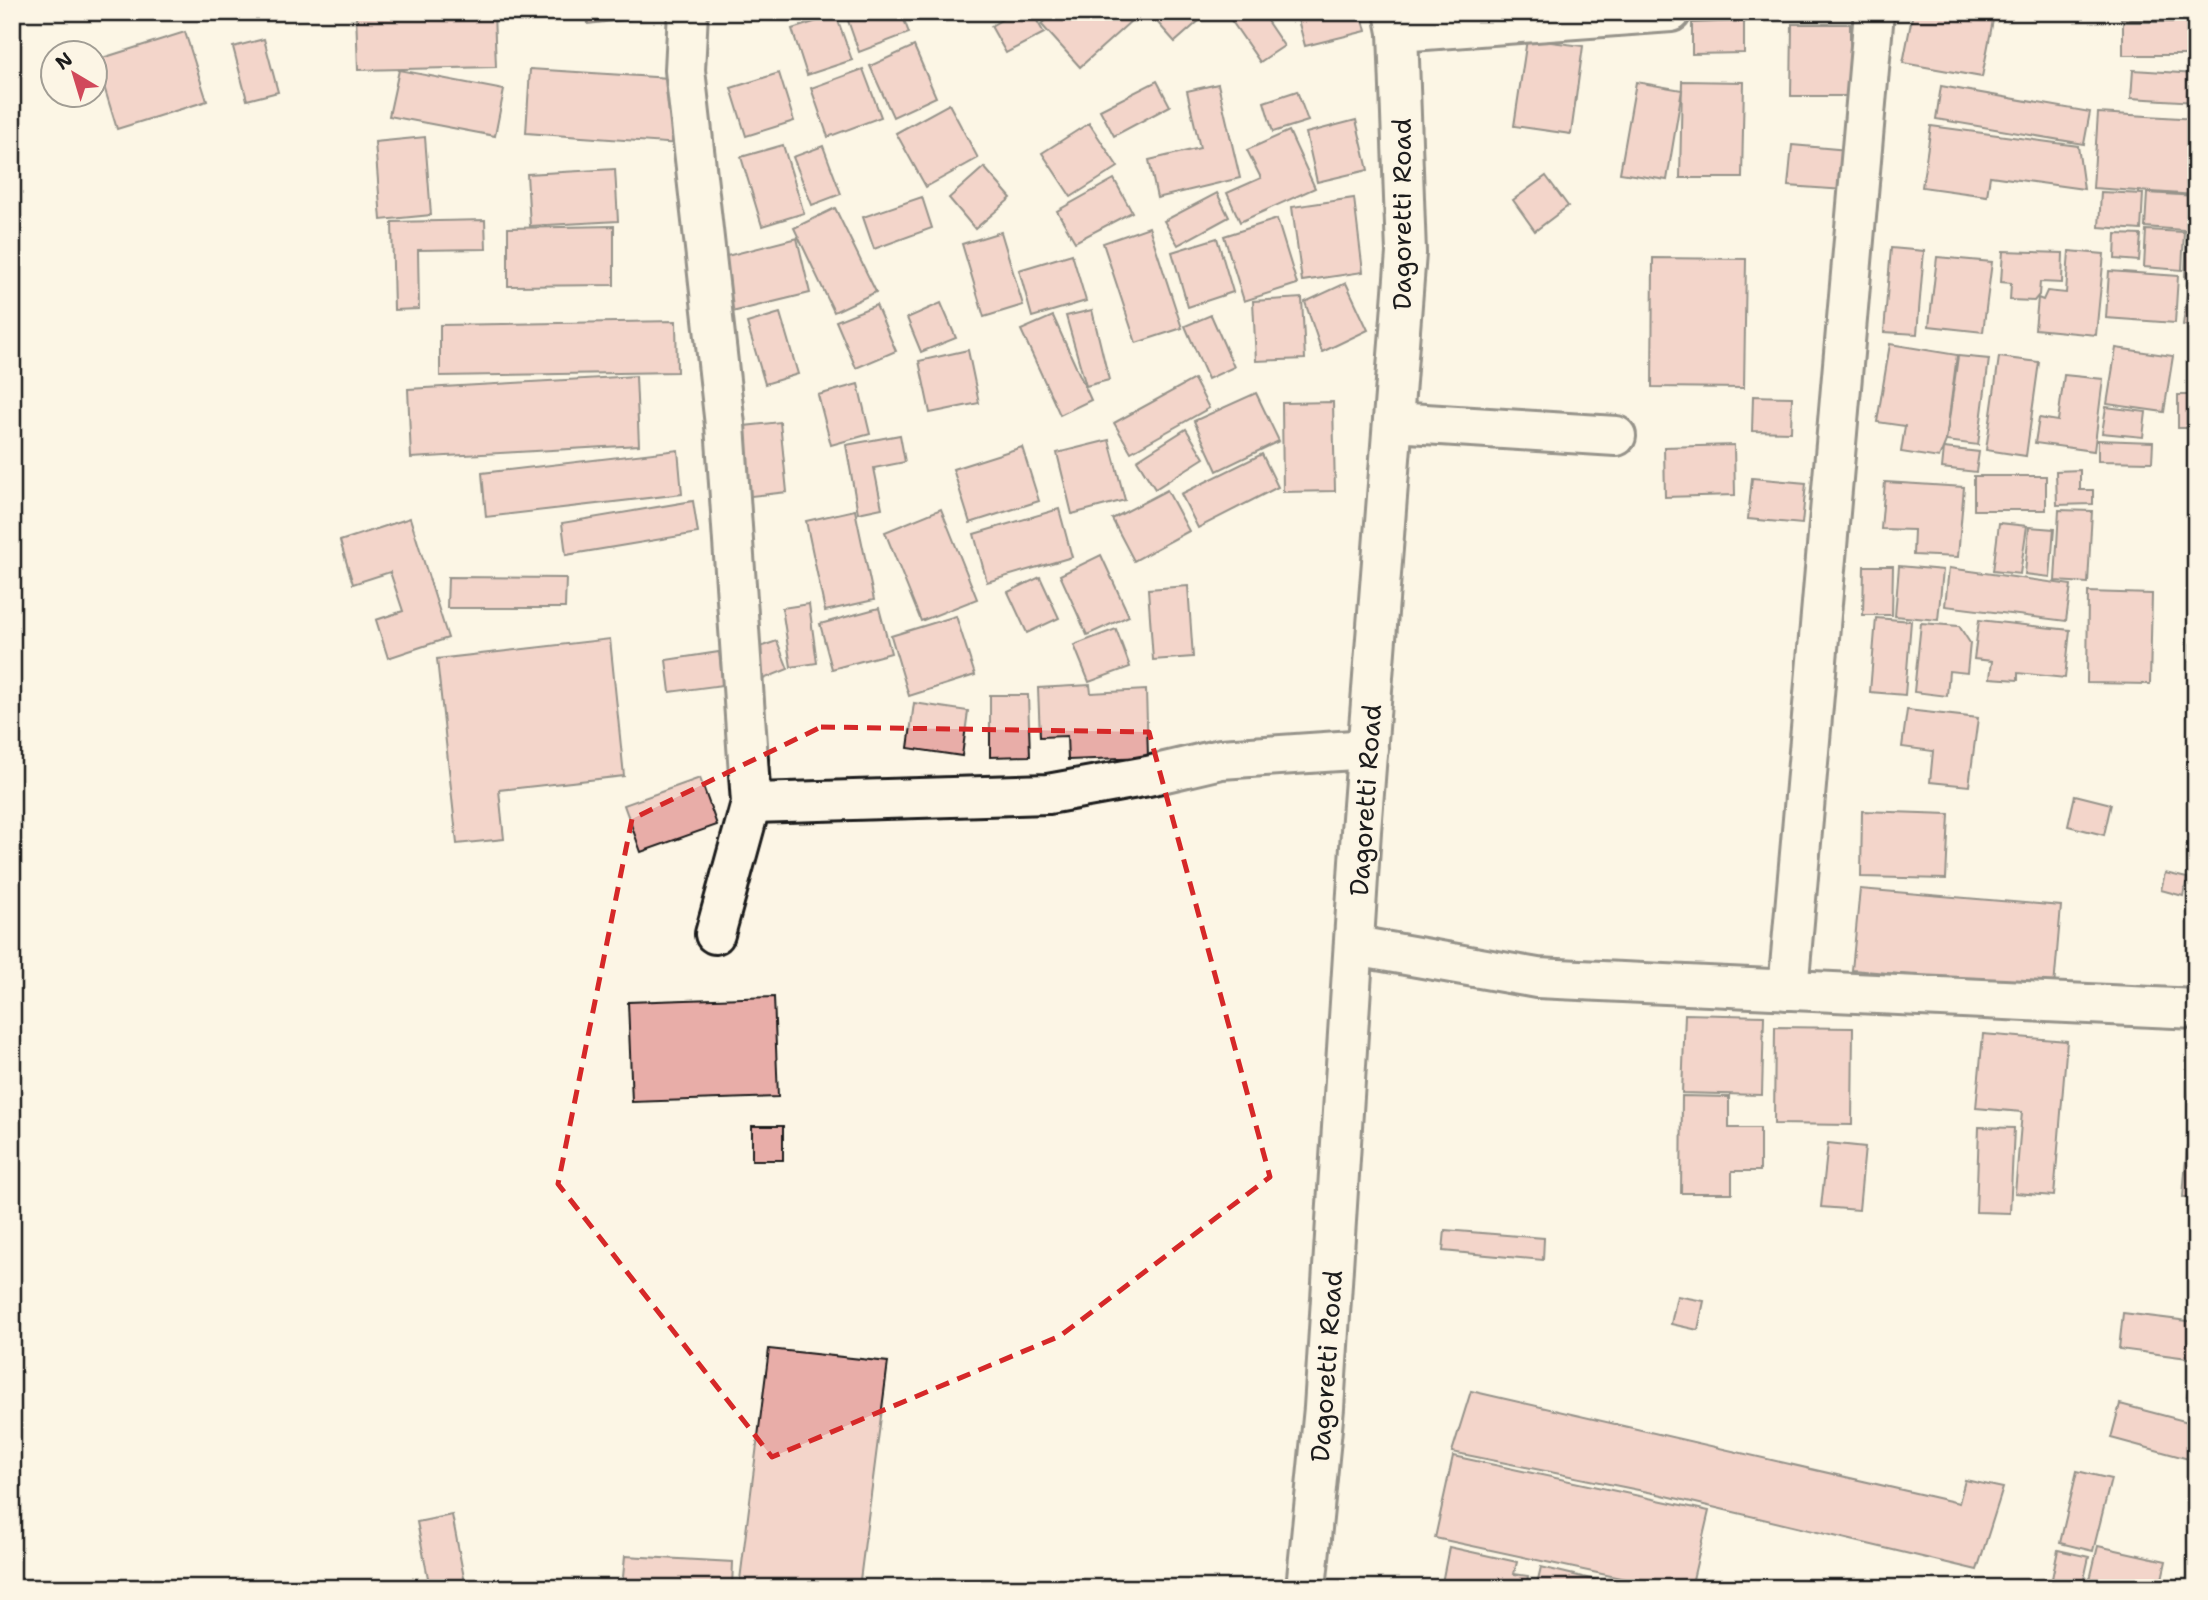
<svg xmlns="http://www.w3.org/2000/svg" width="2208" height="1600" viewBox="0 0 2208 1600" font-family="'Shantell Sans',sans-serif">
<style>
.building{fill:#e8ada8;stroke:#1c1c1c;stroke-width:2}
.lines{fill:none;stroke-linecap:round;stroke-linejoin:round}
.street-casing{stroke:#1c1c1c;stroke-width:44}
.secondary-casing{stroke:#1c1c1c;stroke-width:44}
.street{stroke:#fcf5e5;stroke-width:38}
.secondary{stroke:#fcf5e5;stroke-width:38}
.marked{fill:none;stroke:#d62828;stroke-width:5;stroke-dasharray:14 9;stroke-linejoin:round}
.labels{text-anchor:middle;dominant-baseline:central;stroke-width:5;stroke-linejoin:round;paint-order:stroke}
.street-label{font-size:26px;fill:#1c1c1c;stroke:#fcf5e5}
</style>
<rect width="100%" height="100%" fill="#fcf5e5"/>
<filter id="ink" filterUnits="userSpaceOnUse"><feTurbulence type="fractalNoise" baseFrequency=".0143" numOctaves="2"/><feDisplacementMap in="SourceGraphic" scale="14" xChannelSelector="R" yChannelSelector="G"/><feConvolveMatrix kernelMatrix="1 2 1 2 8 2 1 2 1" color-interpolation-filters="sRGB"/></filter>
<g filter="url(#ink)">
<!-- building -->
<g class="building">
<path d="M356,12h138l2,55 -138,3z"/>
<path d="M587,12h71v4l-70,8z"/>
<path d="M845,12h56l8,21 -50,19z"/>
<path d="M1015,12h17l12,21 -38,20 -15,-27z"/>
<path d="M1054,12h67l9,10 -50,45 -39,-43z"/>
<path d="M1148,12h61l-34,30z"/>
<path d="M1242,12h19l23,34 -24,16 -29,-42z"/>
<path d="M1296,12h65l5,19 -61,15z"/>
<path d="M1913,12h38l42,8 -11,57 -79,-14z"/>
<rect x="2121" y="12" width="51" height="7"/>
<rect x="2178" y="12" width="18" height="5"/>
<path d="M836,15l16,45 -45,15 -15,-46z"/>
<path d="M1744,21v32l-52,1v-31z"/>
<rect x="2123" y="22" width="73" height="33"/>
<path d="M1792,24h58v72h-59z"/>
<path d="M185,32l22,69 -90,28 -21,-69z"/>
<path d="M264,39l14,53 -31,8 -14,-53z"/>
<path d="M1527,39l56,7 -12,88 -57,-8z"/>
<path d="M914,46l22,51 -43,20 -23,-51z"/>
<path d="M530,69l155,10 -5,65 -154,-11z"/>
<path d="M863,69l18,48 -53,20 -17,-49z"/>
<path d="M399,70l105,20 -9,46 -106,-20z"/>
<path d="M2133,70l63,4v28l-65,-4z"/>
<path d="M779,73l15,48 -48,15 -15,-48z"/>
<path d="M1157,81l13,25 -56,30 -14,-26z"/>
<path d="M1682,81l62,1 -2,96h-62z"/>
<path d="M1636,82l46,8 -15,90 -47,-7z"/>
<path d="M1218,84l22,94 -83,20 -8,-38 51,-12 -13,-57z"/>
<path d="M1941,86l149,26 -6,32 -148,-25z"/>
<path d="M1297,91l11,30 -35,11 -9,-30z"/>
<path d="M949,104l29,54 -52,29 -30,-54z"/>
<path d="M2098,113l98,6v76l-103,-7z"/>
<path d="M1356,120l12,50 -51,12 -11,-49z"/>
<path d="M1089,123l29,44 -47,30 -29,-44z"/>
<path d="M1931,126l147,20 6,43 -94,-13 -3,20 -65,-9z"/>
<path d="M1289,131l26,57 -75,34 -13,-29 34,-15 -14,-28z"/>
<path d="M425,137l6,78 -50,5 -6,-78z"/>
<path d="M783,145l21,68 -42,13 -21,-69z"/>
<path d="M1792,145l56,5 -3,40 -57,-4z"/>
<path d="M823,146l18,48 -29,11 -19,-48z"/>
<path d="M984,167l27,31 -36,31 -26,-31z"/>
<path d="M615,169l3,52 -88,5 -3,-52z"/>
<path d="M1546,176l22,30 -33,25 -22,-31z"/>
<path d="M1114,179l18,33 -57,30 -18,-31z"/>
<path d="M2101,192l42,2 -2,36 -42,-3z"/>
<path d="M1217,193l12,24 -51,28 -14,-24z"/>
<path d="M2147,193l49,3v35l-51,-4z"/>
<path d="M922,197l10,31 -58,21 -11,-32z"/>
<path d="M1354,198l9,74 -61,9 -10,-74z"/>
<path d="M835,208l41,84 -42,20 -40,-84z"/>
<path d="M1277,219l20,65 -53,17 -20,-65z"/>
<path d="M485,220l1,29 -68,1 1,59 -25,1 -2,-88z"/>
<path d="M614,226v59l-106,1v-58z"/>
<path d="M1149,227l33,101 -46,15 -33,-100z"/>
<path d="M2146,230l38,2 -2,38 -38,-3z"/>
<path d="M1001,232l22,73 -39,12 -22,-73z"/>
<path d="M2116,234l25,1 -2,26 -24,-2z"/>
<path d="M2187,236l9,1v42l-11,-1z"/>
<path d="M797,238l13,55 -78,19 -13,-54z"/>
<path d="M1217,238l16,54 -45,15 -16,-55z"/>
<path d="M1891,248l33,3 -7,83 -33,-2z"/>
<path d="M2003,251l60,2 -1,30 -22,-1 -1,13 -5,6 -24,-1 1,-17 -10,-1z"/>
<path d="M2069,251l35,3 -8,81 -61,-6 3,-31 5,2 4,-9 19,2z"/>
<path d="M1072,254l14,47 -54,16 -13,-47z"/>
<path d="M1937,257l55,5 -9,70 -54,-6z"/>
<path d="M1653,258l93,1 -2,129 -92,-1z"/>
<path d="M2109,271l69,5 -3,47 -69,-5z"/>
<path d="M1346,283l22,47 -46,22 -17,-50z"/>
<path d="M2188,287l8,1v39l-13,-2z"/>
<path d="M1302,298l3,61 -49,2 -3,-60z"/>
<path d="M941,303l15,35 -35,14 -14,-34z"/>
<path d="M876,305l20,46 -40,17 -20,-47z"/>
<path d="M1092,310l17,70 -23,6 -20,-70z"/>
<path d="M780,313l18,61 -33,10 -18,-61z"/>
<path d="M1211,315l23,52 -26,12 -23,-53z"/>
<path d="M1053,316l38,84 -31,15 -39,-85z"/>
<path d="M676,321l1,51 -237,4v-51z"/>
<path d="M1890,344l67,11 -11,86 -7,17 -38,-6 4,-26 -28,-4z"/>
<path d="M2116,348l57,8 -9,56 -57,-8z"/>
<path d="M968,350l11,53 -49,10 -11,-52z"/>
<path d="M1958,356l31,3 -11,86 -32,-4z"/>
<path d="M1999,357l40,5 -13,94 -40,-6z"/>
<path d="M2064,375l39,4 -9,72 -59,-8 4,-25 19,3z"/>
<path d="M636,376l3,69 -228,13 -3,-69z"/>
<path d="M1194,379l15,29 -78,44 -17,-29z"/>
<path d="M858,384l12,50 -39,11 -13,-50z"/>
<path d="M1256,393l23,48 -62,30 -23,-50z"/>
<rect x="2178" y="395" width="18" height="33"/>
<path d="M1753,396l39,1 -1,35 -39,-1z"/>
<path d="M1333,402l2,89 -52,1 -1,-89z"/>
<path d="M2106,407l40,5 -3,25 -41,-4z"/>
<path d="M780,422l7,70 -45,5 -7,-70z"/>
<path d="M1186,429l18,29 -49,31 -18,-29z"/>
<path d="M900,435l5,27 -31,6 8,40 -24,5 -12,-68z"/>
<path d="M1109,440l16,60 -53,14 -15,-61z"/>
<path d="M2098,440l55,2 -1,20 -54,-1z"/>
<path d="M1734,445l1,50 -70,2 -1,-50z"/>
<path d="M1022,447l17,54 -69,22 -17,-54z"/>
<path d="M1944,448l35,4 -3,20 -34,-4z"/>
<path d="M678,450l4,44 -196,23 -4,-44z"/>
<path d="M1262,454l16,33 -80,41 -17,-34z"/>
<path d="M2080,470v20h13v14l-36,1 -1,-34z"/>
<rect x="1974" y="476" width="72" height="34"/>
<path d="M1752,478l54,5 -4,41 -54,-5z"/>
<path d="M1885,482l79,5 -6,70 -45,-2 1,-25 -33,-1z"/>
<path d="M1167,490l22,41 -55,30 -22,-42z"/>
<path d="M693,501l5,32 -132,22 -4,-32z"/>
<path d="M941,509l36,90 -56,22 -36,-89z"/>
<path d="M1059,509l13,48 -85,25 -13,-48z"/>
<path d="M855,510l19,90 -49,11 -19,-90z"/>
<path d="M2059,510l33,1 -4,72 -33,-2z"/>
<path d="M410,518l38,120 -60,20 -12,-38 27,-9 -13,-39 -37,12 -13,-43z"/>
<path d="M1999,523l28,3 -7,48 -27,-3z"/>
<path d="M2029,527l25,2 -4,48 -25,-3z"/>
<path d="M1101,555l28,61 -42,19 -27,-60z"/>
<path d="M1864,566h29l-1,49h-29z"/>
<path d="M1899,566l44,4 -5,50 -43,-4z"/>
<path d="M1949,568l122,17 -5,36 -121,-15z"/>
<rect x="2192" y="573" width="4" height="33"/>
<path d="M448,577l118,1 -1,30h-118z"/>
<path d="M1040,577l19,41 -32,15 -19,-41z"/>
<path d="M1188,586l5,71 -40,3 -5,-71z"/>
<path d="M2088,592l64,2 -2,90 -63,-1z"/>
<path d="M809,604l8,59 -26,4 -9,-59z"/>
<path d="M879,608l12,45 -59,16 -12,-45z"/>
<path d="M956,616l19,59 -66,21 -18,-60z"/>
<path d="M1876,618l35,3 -6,74 -35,-3z"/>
<path d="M1979,620l91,10 -5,48 -47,-5v7l-28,-2 2,-17 -18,-2z"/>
<path d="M1921,623l38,3 11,17 -3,30 -18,-2 -2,25 -33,-4z"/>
<path d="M1116,629l14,38 -41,15 -15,-37z"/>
<path d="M610,639l14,137 -125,14 5,49 -47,5 -20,-185z"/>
<path d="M777,641l11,28 -32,13 -11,-30z"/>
<rect x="2191" y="644" width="5" height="30"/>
<path d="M719,652l4,33 -53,7 -4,-32z"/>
<path d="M1090,685l1,8 55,-3 2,67 -80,3 -1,-24 -27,1 -2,-49z"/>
<path d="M990,695h38l2,61 -40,1z"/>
<path d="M914,703l54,8 -6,45 -54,-8z"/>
<path d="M1907,710l71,8 -9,68 -39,-4 3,-31 -31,-4z"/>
<path d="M700,778l17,47 -76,27 -17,-47z"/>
<path d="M2075,795l36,9 -7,31 -36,-9z"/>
<path d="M1862,811l87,3 -3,65 -85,-2z"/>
<path d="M2165,873l22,5 -4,18 -22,-6z"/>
<path d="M1860,889l201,17 -7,81 -202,-17z"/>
<path d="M774,997l4,100 -146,5 -4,-100z"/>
<path d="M1685,1014l79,2 -2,79 -80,-2z"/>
<path d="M1775,1027l78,1 -1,97 -78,-1z"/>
<path d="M1983,1034l84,7 -13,155 -39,-3 7,-81 -46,-4z"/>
<path d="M2191,1061h5v58h-7z"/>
<path d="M1682,1096l47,1v31h31v43h-28v22h-51z"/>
<rect x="752" y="1126" width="31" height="34"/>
<path d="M1979,1127l35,1 -4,85 -34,-1z"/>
<path d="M1828,1143l37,4 -6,63 -38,-3z"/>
<path d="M2187,1146h9v51h-13z"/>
<path d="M1445,1230l99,8 -1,22 -100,-9z"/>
<path d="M1677,1296l27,5 -6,29 -27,-6z"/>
<path d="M2123,1313l73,9v37l-77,-10z"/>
<path d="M769,1349l119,13 -29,226h-120z"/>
<path d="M2194,1365h2v33l-9,-2z"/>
<path d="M1471,1391l488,112 6,-23 38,8 -26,82 -319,-76 -206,-42z"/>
<path d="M2120,1404l76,20v37l-85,-23z"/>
<path d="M1453,1456l256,55 -18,77h-24l-232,-50z"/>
<path d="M2077,1471l34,8 -18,72 -33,-8z"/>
<path d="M452,1515l14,73h-36l-13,-66z"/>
<path d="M2098,1546l68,15 -6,27h-72z"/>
<path d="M1449,1547l68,15 -3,12 14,2 -2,12h-85z"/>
<path d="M2058,1550l31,7 -7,31h-32z"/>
<path d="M625,1556l108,6 -1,26h-110z"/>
<path d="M1541,1567l87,21h-92z"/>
</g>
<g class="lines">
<defs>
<g id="street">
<path d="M688,12l-3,58 40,355 26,378 -36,131"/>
<path d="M1398,32l273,-20"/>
<path d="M1393,422l223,14"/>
<path d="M751,803l297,-9 100,-18 73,-17 147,-10"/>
<path d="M1355,946l182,32 659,31"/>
<path d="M1788,990l86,-978"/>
</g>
<path id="secondary" d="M1306,1588l18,-180 37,-577 45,-578 -8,-221 -4,-20"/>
</defs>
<!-- street casing -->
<use href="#street" class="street-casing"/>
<!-- secondary casing -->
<use href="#secondary" class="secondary-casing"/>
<!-- street -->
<use href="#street" class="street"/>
<!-- secondary -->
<use href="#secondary" class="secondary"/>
</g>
</g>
<!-- marked area -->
<path d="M0 0H2208V1600H0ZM821,727l328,5 121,445 -210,159 -288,121 -214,-273 74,-365z" fill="#fcf5e5" fill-opacity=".55" fill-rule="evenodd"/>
<path class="marked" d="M821,727l328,5 121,445 -210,159 -288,121 -214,-273 74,-365z"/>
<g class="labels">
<!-- street labels -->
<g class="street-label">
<text transform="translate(1401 214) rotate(-90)">Dagoretti Road</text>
<text transform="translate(1365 800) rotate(-86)">Dagoretti Road</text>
<text transform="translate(1326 1366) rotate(-86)">Dagoretti Road</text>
</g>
</g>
<!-- margin -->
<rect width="2208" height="1600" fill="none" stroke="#fcf5e5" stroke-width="42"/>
<rect x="21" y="21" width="2166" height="1558" fill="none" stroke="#1c1c1c" stroke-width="2.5" filter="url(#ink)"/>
<!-- north arrow -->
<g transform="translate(74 74) rotate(322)"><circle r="33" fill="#fcf5e5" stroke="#a29e95" stroke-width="2"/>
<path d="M0-5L12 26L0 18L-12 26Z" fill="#d1495b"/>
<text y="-10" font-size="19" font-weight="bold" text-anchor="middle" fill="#1c1c1c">N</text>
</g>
</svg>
